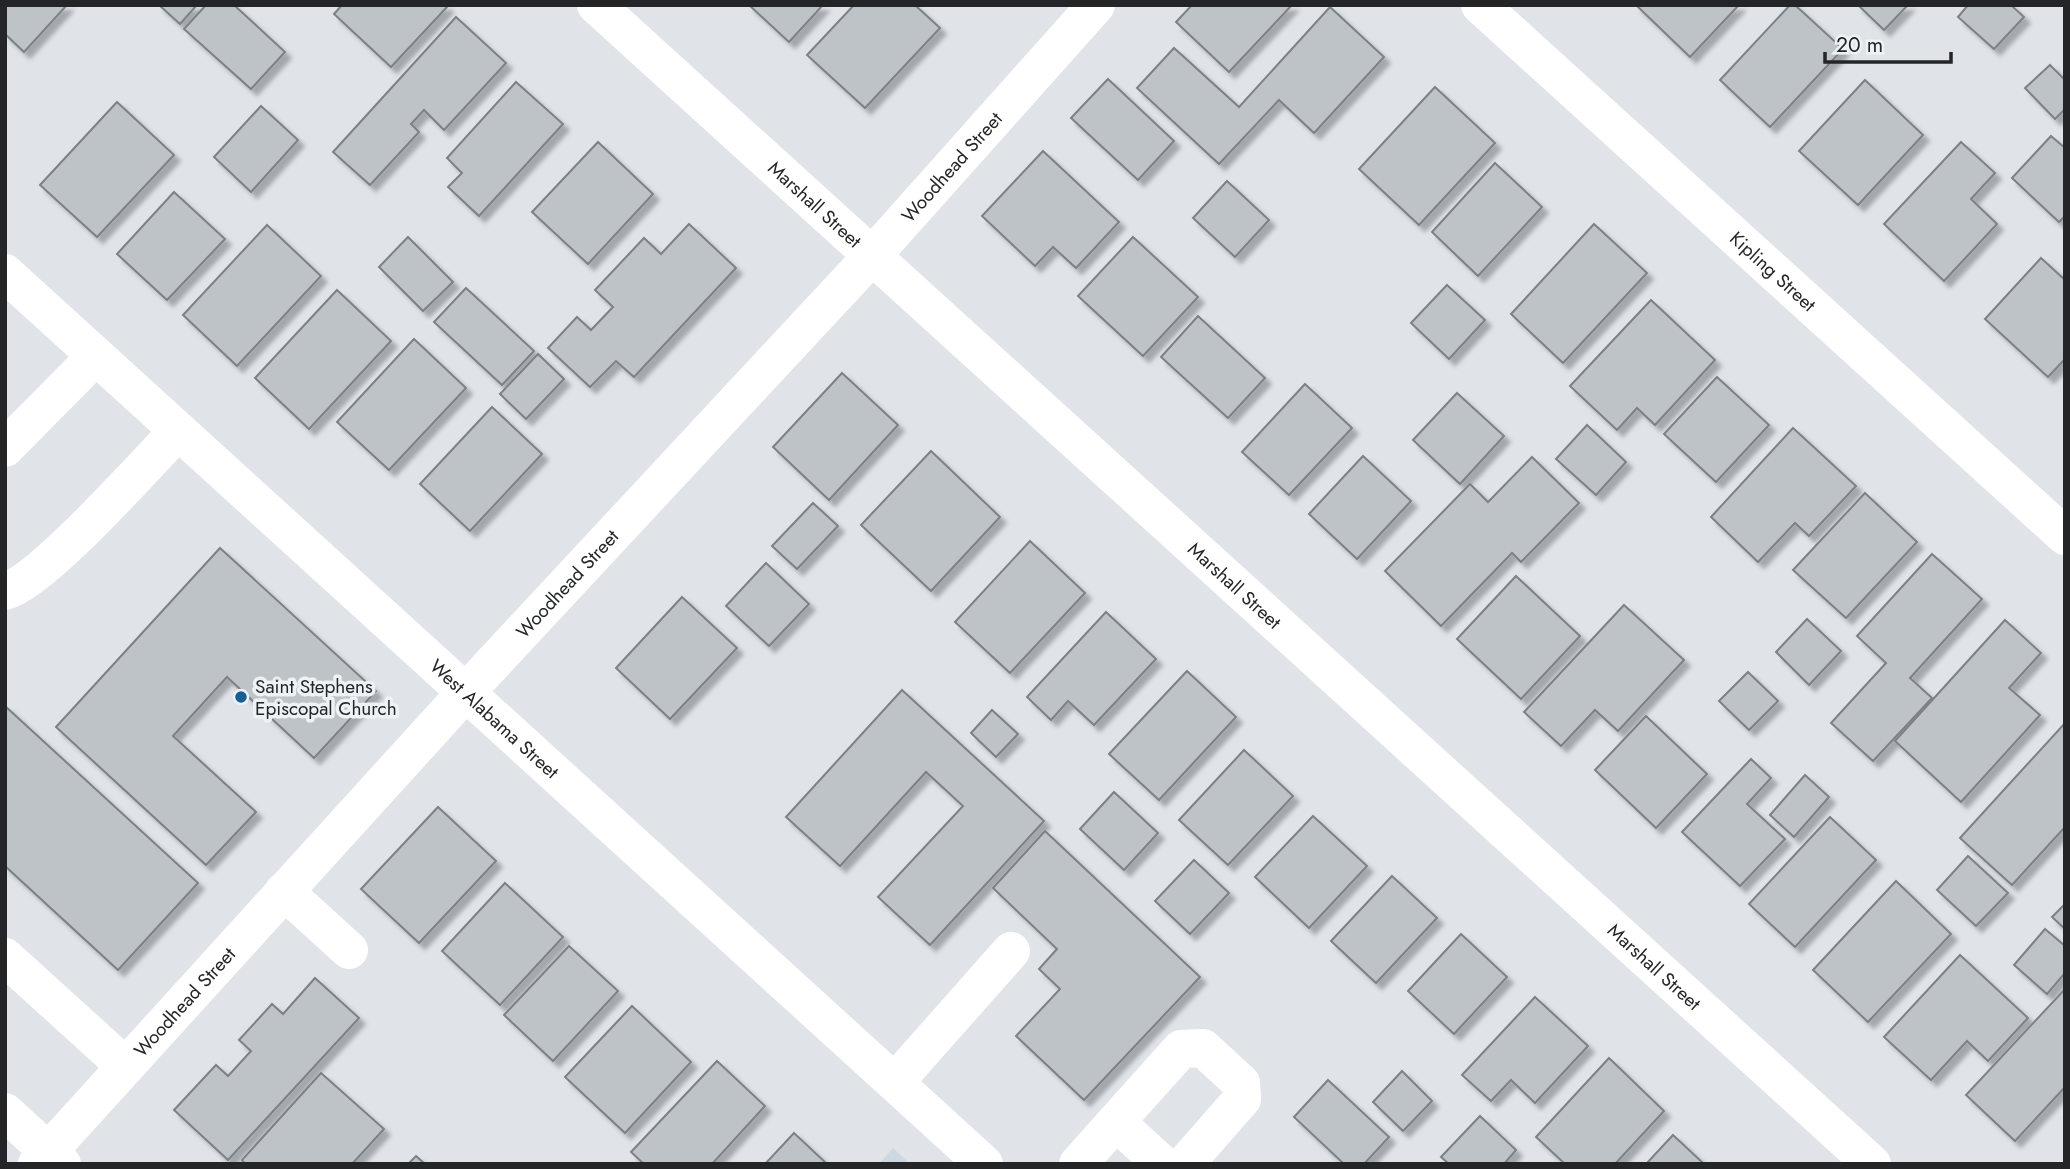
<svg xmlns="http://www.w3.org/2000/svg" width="2070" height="1169" viewBox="0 0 2070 1169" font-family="Jost,sans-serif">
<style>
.built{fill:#ced8e2}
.building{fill:#bec3c7;stroke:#7d8185;stroke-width:2;filter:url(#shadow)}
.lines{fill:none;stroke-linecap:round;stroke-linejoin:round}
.minor{stroke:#fff;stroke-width:38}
.poi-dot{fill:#185e93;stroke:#edf2f6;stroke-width:2.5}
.labels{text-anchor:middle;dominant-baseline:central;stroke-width:7;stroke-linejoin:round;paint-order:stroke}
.street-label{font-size:19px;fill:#232527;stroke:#edf2f6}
.poi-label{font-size:19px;fill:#232527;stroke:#edf2f6;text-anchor:start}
</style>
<defs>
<filter id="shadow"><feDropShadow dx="6" dy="6" stdDeviation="2" flood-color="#0004"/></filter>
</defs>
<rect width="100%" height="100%" fill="#e0e4e9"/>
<!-- built -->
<path class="built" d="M893,1148l17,16h-31z"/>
<!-- building -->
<g class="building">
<path d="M5,5h62l-43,47 -19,-18z"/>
<path d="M159,5h38l-17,19z"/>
<path d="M206,5h28l51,47 -34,37 -67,-60z"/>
<path d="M342,5h104l1,2 -56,60 -57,-53z"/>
<path d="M749,5h74l-34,37z"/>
<path d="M854,5h61l25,23 -75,80 -58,-53z"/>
<path d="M1192,5h100l-63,67 -53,-50z"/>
<path d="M1636,5h103l-49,52z"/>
<path d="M1790,5h5l48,44 -73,78 -50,-47z"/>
<path d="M1858,5h50l-24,25z"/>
<path d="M1968,5h43l13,12 -30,32 -36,-32z"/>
<path d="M1330,7l54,50 -70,76 -35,-33 -60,64 -82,-76 37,-40 65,59z"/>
<path d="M456,17l50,46 -62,67 -20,-20 -13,14 8,8 -49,53 -37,-33z"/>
<path d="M2050,65l15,15v29l-10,10 -30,-31z"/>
<path d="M1108,79l66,62 -36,39 -67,-62z"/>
<path d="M1865,80l58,55 -65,70 -59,-54z"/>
<path d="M516,82l47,42 -84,92 -31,-29 14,-14 -15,-15z"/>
<path d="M1435,87l60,56 -76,82 -60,-56z"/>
<path d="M117,102l57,53 -77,82 -57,-52z"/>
<path d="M261,106l37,34 -47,52 -37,-35z"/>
<path d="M2051,136l14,12v68l-6,6 -47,-44z"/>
<path d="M598,142l55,52 -65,70 -56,-52z"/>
<path d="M1961,142l34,31 -24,26 26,25 -53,57 -60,-57z"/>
<path d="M1043,151l76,71 -43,46 -23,-21 -18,19 -53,-50z"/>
<path d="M1495,163l47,44 -64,69 -46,-44z"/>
<path d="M1227,181l42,39 -34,37 -42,-39z"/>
<path d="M174,192l51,47 -58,61 -50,-46z"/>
<path d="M689,224l47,44 -102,109 -18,-16 -26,26 -42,-39 29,-31 14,13 22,-23 -18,-17 49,-52 17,16z"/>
<path d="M1594,224l53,49 -84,90 -52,-49z"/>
<path d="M267,225l54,51 -84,90 -54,-51z"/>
<path d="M408,237l45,45 -30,29 -44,-44z"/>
<path d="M1133,237l65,60 -55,59 -65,-60z"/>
<path d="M2041,258l24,22v79l-17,18 -63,-58z"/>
<path d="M1447,285l38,35 -36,39 -38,-36z"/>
<path d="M466,288l68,63 -32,34 -68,-63z"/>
<path d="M337,290l54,51 -82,88 -54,-51z"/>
<path d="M1651,300l64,60 -60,65 -18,-17 -20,22 -47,-44z"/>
<path d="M1198,316l67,62 -37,40 -67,-61z"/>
<path d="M414,339l52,49 -77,82 -52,-48z"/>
<path d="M538,354l26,25 -38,40 -26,-25z"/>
<path d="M842,373l56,52 -69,75 -56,-53z"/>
<path d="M1717,377l52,48 -53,57 -52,-48z"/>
<path d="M1305,384l47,44 -63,67 -47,-43z"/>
<path d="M1457,393l47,43 -44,48 -47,-44z"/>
<path d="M492,407l50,47 -72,77 -50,-47z"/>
<path d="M1587,425l39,37 -30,33 -40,-36z"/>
<path d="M1793,428l63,58 -47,50 -14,-13 -37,39 -47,-45z"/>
<path d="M931,451l69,66 -69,74 -70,-66z"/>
<path d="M1363,456l48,45 -54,58 -48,-45z"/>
<path d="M1532,457l47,46 -58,59 -9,-9 -71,73 -56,-55 85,-87 18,18z"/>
<path d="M1865,493l52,49 -71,76 -53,-48z"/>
<path d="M813,503l25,23 -41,43 -25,-23z"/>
<path d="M1030,541l55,52 -75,80 -55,-51z"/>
<path d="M220,548l156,143 -62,67 -87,-81 -54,59 83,76 -50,53 -150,-138z"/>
<path d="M1932,554l50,45 -72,79 22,20 -59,63 -42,-38 55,-60 -29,-27z"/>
<path d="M766,563l43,41 -40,42 -43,-40z"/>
<path d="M1516,576l64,60 -59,63 -64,-60z"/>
<path d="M682,597l55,51 -67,71 -54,-51z"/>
<path d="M1624,605l60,55 -66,71 -23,-21 -34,36 -37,-34z"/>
<path d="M1106,612l50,47 -62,66 -26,-24 -17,19 -24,-23z"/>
<path d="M1807,619l34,32 -32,34 -33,-33z"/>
<path d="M2005,620l36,33 -32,35 31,27 -79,87 -66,-61z"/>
<path d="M1187,671l49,46 -77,83 -50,-46z"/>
<path d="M1748,672l30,29 -29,29 -30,-29z"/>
<path d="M902,690l142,131 -114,124 -52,-48 85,-91 -37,-34 -86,94 -54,-49z"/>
<path d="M5,706l193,177 -80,87 -113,-104z"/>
<path d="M992,710l26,24 -22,23 -25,-24z"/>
<path d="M1646,716l61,58 -51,54 -61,-58z"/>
<path d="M2065,723v104l-53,58 -52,-47z"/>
<path d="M1244,750l49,46 -65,69 -49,-45z"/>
<path d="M1751,759l20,19 -24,26 38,35 -45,47 -58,-54z"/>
<path d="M1805,775l24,22 -35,40 -24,-22z"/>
<path d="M1114,792l44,41 -34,37 -44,-41z"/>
<path d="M438,807l58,54 -77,82 -58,-54z"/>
<path d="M1313,816l54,50 -58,62 -54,-51z"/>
<path d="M1830,817l46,43 -81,87 -46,-43z"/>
<path d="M1045,831l155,146 -116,123 -68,-64 44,-47 -21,-20 18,-20 -64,-61z"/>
<path d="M1968,856l40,37 -32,33 -39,-36z"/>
<path d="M1194,860l35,33 -39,41 -35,-33z"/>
<path d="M1392,876l45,42 -61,65 -45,-42z"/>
<path d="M1896,881l55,53 -83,88 -55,-52z"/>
<path d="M505,883l58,54 -63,68 -58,-54z"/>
<path d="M2065,904v25l-13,-12z"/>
<path d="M2045,929l20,17v27l-18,21 -33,-29z"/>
<path d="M1461,934l46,43 -53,57 -46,-43z"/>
<path d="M569,946l49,45 -65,70 -49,-46z"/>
<path d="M1960,955l68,63 -40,43 -21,-20 -36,39 -47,-43z"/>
<path d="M315,978l44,40 -131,142 -54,-50 42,-45 12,11 23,-25 -12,-11 33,-36 11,10z"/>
<path d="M2065,989v98l-50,54 -49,-46z"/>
<path d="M1535,997l53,49 -53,57 -24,-23 -20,21 -29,-26z"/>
<path d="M632,1006l59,56 -66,71 -60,-56z"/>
<path d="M1609,1058l55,53 -49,53h-50l-29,-27z"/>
<path d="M717,1061l48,45 -53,58h-68l-13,-12z"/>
<path d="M1402,1071l30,30 -29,30 -30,-29z"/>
<path d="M321,1073l63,56 -32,35h-107l-3,-4z"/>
<path d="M1328,1080l61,57 -25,27h-20l-50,-47z"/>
<path d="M1480,1116l36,34 -12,14h-55l-8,-7z"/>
<path d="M794,1133l33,31h-62z"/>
<path d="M1673,1135l31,29h-58z"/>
<path d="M416,1156l9,8h-17z"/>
</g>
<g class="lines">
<!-- minor -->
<g class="minor">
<path id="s1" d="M596,5l1276,1159"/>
<path id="s2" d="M1480,5l585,531"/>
<path id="s3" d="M5,273l979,891"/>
<path d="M5,448l91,-92"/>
<path d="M5,591c36,-8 142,-128 173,-160"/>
<path d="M284,891l65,59"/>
<path d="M5,957l120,109"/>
<path d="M895,1082l116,-131"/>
<path d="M5,1112l57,52"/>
<path d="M1116,1122l46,42"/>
<path id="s4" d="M37,1164l429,-472 406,-436 224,-251"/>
<path d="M1078,1164l103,-115 22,-1 38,35 1,16 -57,65"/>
</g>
</g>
<!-- markers -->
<circle class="poi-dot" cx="241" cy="697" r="7"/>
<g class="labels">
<!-- street labels -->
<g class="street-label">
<text stroke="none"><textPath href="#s4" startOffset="1353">Woodhead Street</textPath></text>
<text stroke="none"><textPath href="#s1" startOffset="296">Marshall Street</textPath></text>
<text stroke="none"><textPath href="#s2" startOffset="396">Kipling Street</textPath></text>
<text stroke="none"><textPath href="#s4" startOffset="786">Woodhead Street</textPath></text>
<text stroke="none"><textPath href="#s1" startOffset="863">Marshall Street</textPath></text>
<text stroke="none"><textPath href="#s3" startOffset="662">West Alabama Street</textPath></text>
<text stroke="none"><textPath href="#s1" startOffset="1430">Marshall Street</textPath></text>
<text stroke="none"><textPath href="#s4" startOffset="219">Woodhead Street</textPath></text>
</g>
<!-- poi labels -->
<g class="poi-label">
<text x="255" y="686">Saint Stephens<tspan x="255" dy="22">Episcopal Church</tspan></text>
</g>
</g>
<!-- border -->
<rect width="2070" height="1169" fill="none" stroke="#232527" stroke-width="14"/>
<!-- scale -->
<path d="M1825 52v10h126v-10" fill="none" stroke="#232527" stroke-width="3.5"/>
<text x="1836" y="52" font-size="21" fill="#232527" stroke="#edf2f6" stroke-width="5" paint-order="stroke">20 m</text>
</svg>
